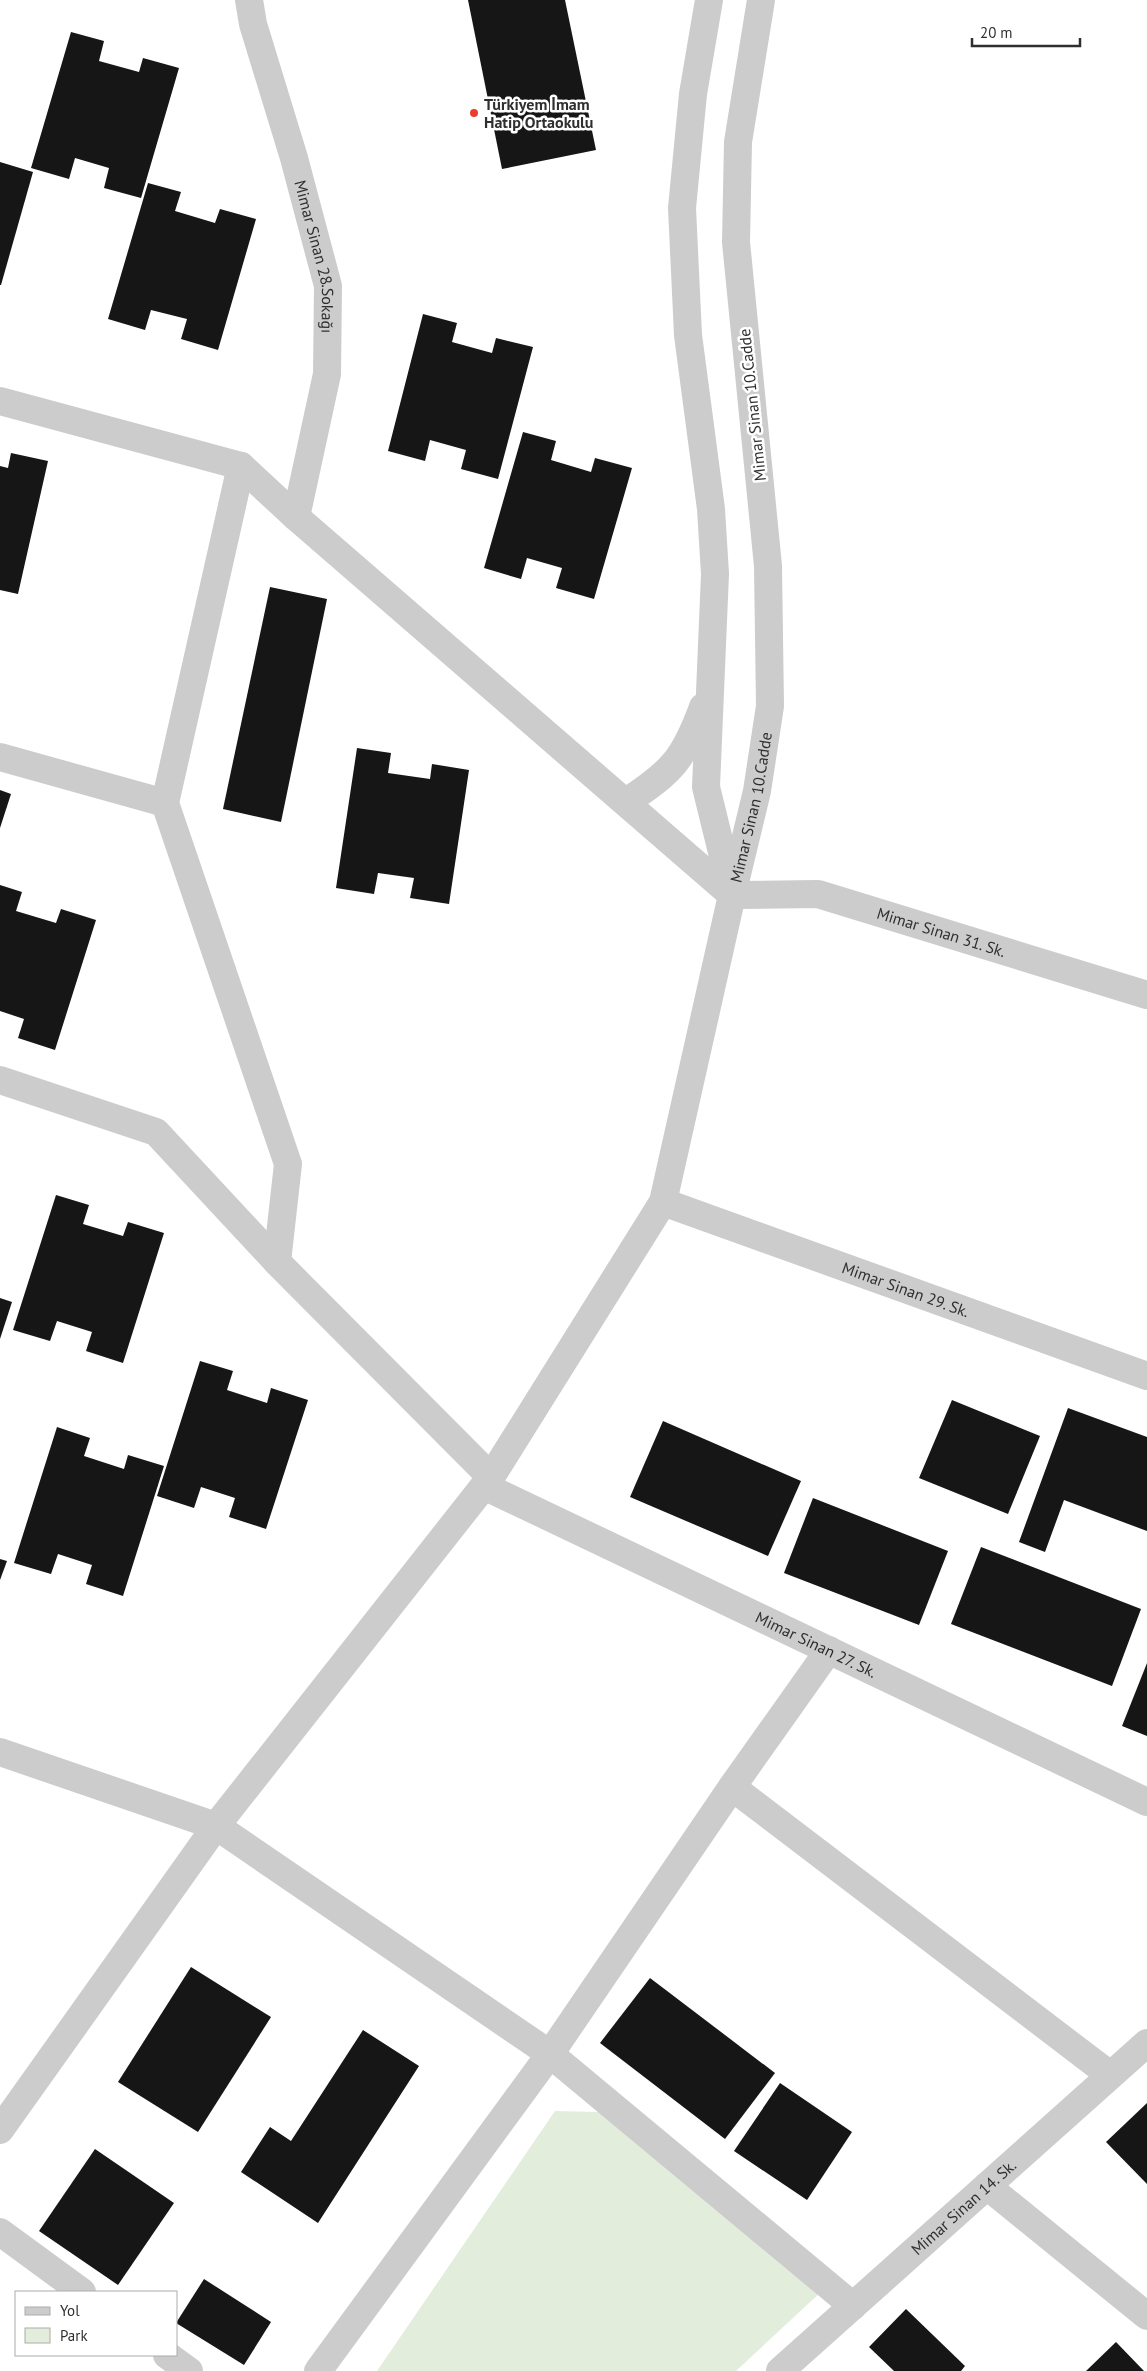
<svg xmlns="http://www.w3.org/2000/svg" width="1147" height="2371" viewBox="0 0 1147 2371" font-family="'PT Sans',sans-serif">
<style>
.green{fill:#e3eddc}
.building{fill:#161616}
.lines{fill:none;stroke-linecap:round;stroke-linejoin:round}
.minor{stroke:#ccc;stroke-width:28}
.tertiary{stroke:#ccc;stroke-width:28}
.poi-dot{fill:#e93d2e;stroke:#fff;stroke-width:2}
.labels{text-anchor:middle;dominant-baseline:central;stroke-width:5;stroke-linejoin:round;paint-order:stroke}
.poi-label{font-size:16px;font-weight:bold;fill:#2f2f2f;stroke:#fff;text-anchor:start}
.street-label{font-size:16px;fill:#2f2f2f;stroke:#fff}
</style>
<rect width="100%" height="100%" fill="#fff"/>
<!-- green -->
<path class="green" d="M555,2111l44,1 223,179 -86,80h-359z"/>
<!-- building -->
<g class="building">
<path d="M468,0h97l31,150 -94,19z"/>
<path d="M71,32l33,9 -5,20 40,11 4,-14 36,10 -38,130 -37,-10 5,-20 -34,-10 -6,21 -38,-11z"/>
<path d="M0,162l33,10 -32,113h-1z"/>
<path d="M148,183l33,9 -6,19 40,12 5,-14 36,10 -38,131 -37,-11 6,-20 -36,-9 -6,20 -37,-11z"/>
<path d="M423,314l34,9 -5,19 40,11 4,-15 37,9 -35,132 -37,-10 5,-19 -36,-10 -5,21 -37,-10z"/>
<path d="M523,432l33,9 -5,19 40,12 4,-14 37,10 -38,131 -38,-11 6,-20 -35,-10 -6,21 -37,-11z"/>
<path d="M11,453l37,8 -30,133 -18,-4v-124l8,2z"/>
<path d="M270,587l57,12 -46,223 -58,-13z"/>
<path d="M357,748l34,5 -3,20 42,6 2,-15 37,6 -20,134 -39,-6 4,-20 -36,-5 -4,21 -38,-6z"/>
<path d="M0,790l11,4 -11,34z"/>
<path d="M0,885l22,7 -6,19 40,12 5,-14 35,11 -41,130 -37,-12 6,-19 -24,-8z"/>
<path d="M56,1195l33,10 -6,19 40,12 5,-14 36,11 -41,130 -37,-12 6,-19 -35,-11 -7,20 -37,-11z"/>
<path d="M0,1298l12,4 -12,37z"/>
<path d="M200,1361l33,10 -6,19 40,13 4,-15 37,12 -42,129 -37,-12 6,-19 -34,-11 -7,21 -37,-12z"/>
<path d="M952,1400l88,36 -32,78 -89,-36z"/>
<path d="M1068,1408l79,29v94l-83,-31 -19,52 -26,-10z"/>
<path d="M663,1421l138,60 -33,75 -138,-59z"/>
<path d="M57,1427l33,11 -6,18 40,13 4,-14 36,11 -41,130 -37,-12 6,-19 -34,-11 -7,20 -37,-11z"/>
<path d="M813,1498l135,53 -29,74 -135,-52z"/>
<path d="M981,1547l160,62 -29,77 -161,-62z"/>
<path d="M0,1559l7,2 -7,19z"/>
<path d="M1147,1663v73l-25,-10z"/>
<path d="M191,1967l80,50 -73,115 -80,-50z"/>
<path d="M650,1978l125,95 -50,66 -125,-96z"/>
<path d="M363,2030l56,36 -101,157 -77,-51 29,-45 21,14z"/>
<path d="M780,2083l72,49 -45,68 -73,-49z"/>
<path d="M1147,2103v81l-41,-42z"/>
<path d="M95,2149l79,54 -56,82 -79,-54z"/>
<path d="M204,2279l67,43 -27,43 -68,-42z"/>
<path d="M906,2309l59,57 -4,5h-67l-25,-24z"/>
<path d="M1116,2342l28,29h-58z"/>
</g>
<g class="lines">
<!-- minor -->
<g class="minor">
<path id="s1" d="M249,0l4,24 41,134 34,128 -1,88 -31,143"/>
<path d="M241,466l-76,337 123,361 -11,98"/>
<path d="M0,757l165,46"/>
<path id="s2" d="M732,895l86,-1 329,101"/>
<path d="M0,1080l156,52 121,130 214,215"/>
<path id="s3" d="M663,1202l484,174"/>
<path id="s4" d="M484,1486l663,316"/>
<path d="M0,1752l216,74 334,228 303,252"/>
<path d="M732,1787l378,288"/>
<path d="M987,2186l160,130"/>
<path d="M0,2232l82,60"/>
<path d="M167,2355l22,16"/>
<path d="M318,2371l232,-317 182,-267 97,-137"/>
<path id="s5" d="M780,2371l367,-328"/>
</g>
<!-- tertiary -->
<g class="tertiary">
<path d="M709,0l-16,94 -11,114 6,127 23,174 4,65 -9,213 25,102"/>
<path d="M0,401l241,65 55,51 436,378 -69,307 -172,275 -275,349 -216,304"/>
<path d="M626,802c46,-30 58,-43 77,-95"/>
<path id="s6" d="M732,895l25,-104 13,-85 -2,-140 -32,-324 2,-100 23,-142"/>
</g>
</g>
<!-- markers -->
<circle class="poi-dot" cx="474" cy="113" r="5"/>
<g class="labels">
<!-- poi labels -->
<g class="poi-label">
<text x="484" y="104">Türkiyem İmam<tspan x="484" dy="18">Hatip Ortaokulu</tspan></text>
</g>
<!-- street labels -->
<g class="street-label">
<text stroke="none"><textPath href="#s1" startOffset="266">Mimar Sinan 28.Sokağı</textPath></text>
<text transform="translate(752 405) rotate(-96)">Mimar Sinan 10.Cadde</text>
<text stroke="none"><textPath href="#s6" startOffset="90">Mimar Sinan 10.Cadde</textPath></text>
<text stroke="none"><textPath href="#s2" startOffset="215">Mimar Sinan 31. Sk.</textPath></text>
<text stroke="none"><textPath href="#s3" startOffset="258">Mimar Sinan 29. Sk.</textPath></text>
<text stroke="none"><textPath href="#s4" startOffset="368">Mimar Sinan 27. Sk.</textPath></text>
<text stroke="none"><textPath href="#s5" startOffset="246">Mimar Sinan 14. Sk.</textPath></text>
</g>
</g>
<!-- legend -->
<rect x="15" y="2291" width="162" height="65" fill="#ffffff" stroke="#acacac"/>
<rect x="25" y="2307" width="25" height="8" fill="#cccccc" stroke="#acacac"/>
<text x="60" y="2316" font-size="15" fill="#2f2f2f">Yol</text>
<rect x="25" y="2328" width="25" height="15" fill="#e3eddc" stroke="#acacac"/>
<text x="60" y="2341" font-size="15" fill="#2f2f2f">Park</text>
<!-- scale -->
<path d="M972 38v8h108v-8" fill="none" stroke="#2f2f2f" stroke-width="2.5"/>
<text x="980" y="38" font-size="15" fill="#2f2f2f" stroke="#ffffff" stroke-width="4" paint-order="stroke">20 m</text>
</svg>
